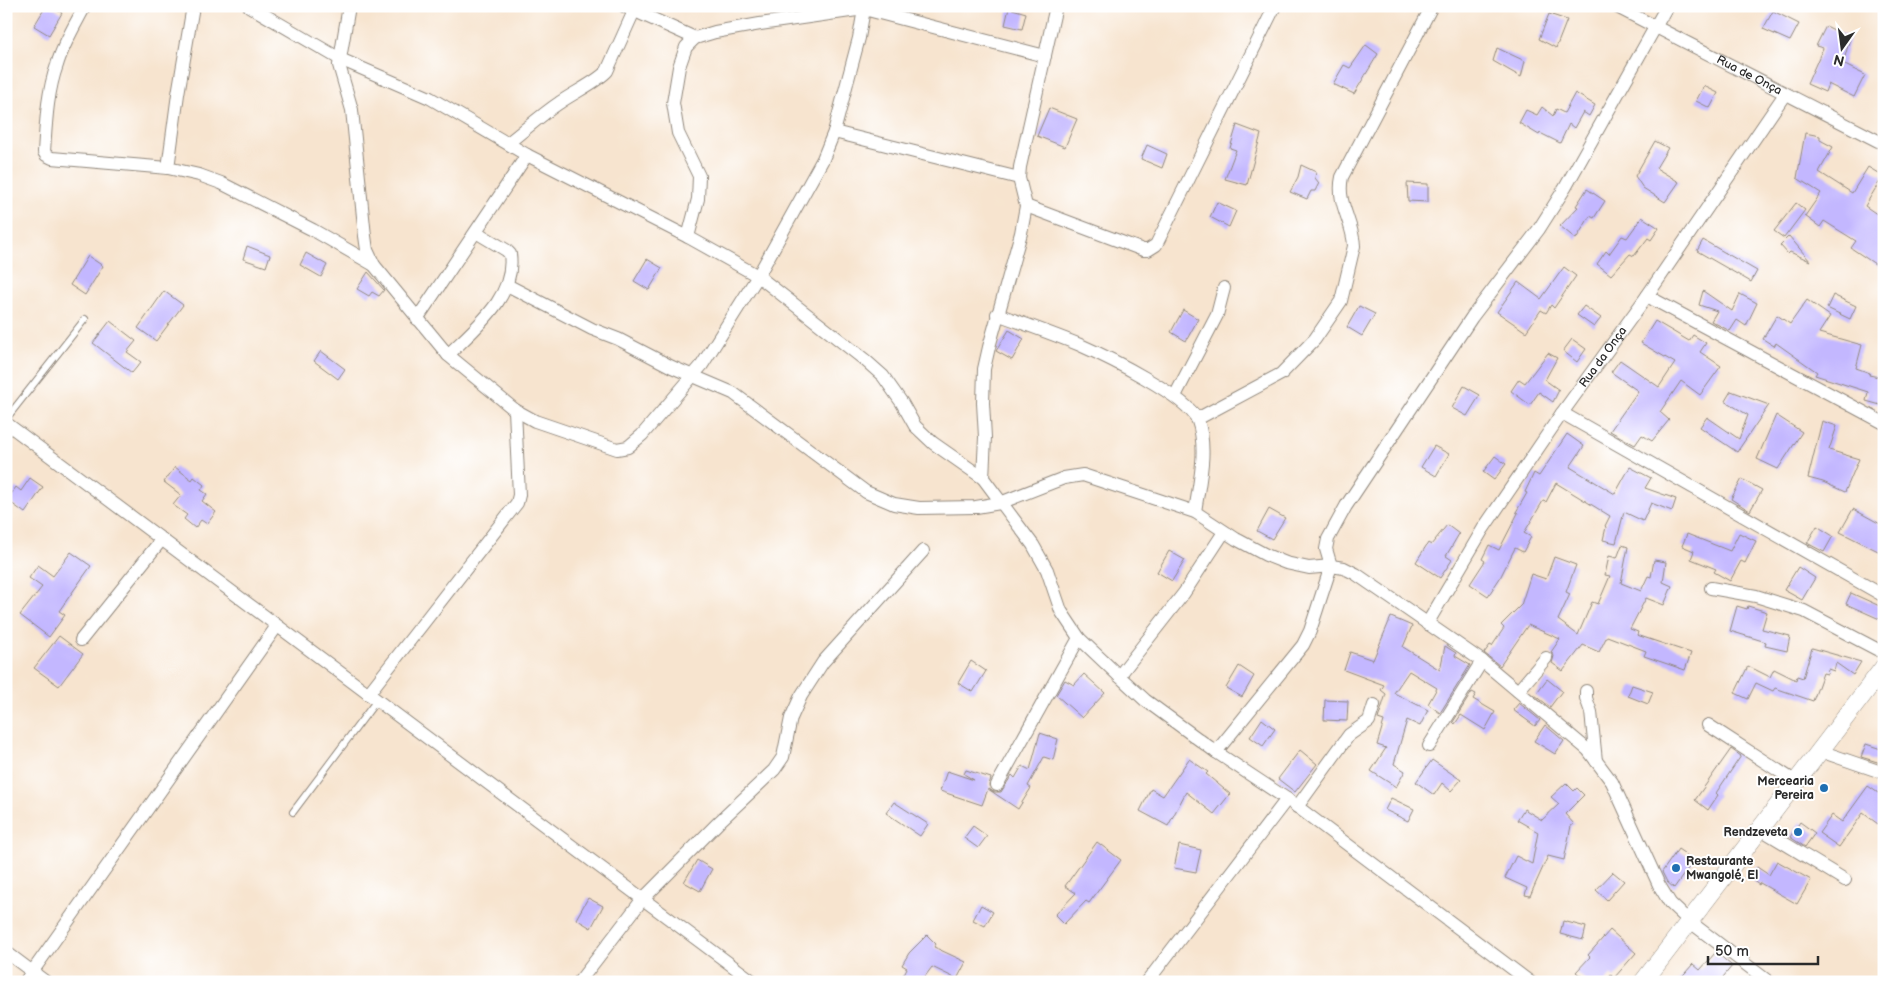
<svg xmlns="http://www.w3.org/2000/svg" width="1890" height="988" viewBox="0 0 1890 988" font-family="'Balsamiq Sans',sans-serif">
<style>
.building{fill:#c3b7ff}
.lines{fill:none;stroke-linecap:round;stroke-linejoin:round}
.service-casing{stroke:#91887d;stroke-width:8}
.minor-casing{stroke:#91887d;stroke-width:14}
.secondary-casing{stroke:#91887d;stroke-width:19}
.service{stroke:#fff;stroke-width:6}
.minor{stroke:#fff;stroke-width:12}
.secondary{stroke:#fff;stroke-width:18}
.poi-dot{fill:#1f6fb2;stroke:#fff;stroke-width:2}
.labels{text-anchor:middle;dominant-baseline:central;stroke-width:4;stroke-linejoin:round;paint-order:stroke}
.street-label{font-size:12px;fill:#2b2b2b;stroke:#fff}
.poi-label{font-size:12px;font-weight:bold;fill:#2b2b2b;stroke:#fff;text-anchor:end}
</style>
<rect width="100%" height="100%" fill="#fff"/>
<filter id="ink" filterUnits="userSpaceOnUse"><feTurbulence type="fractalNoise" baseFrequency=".02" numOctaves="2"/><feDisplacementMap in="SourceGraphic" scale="10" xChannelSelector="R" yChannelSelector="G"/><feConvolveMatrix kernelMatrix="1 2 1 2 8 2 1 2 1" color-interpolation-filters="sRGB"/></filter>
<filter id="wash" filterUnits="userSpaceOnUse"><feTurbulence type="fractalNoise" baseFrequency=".0096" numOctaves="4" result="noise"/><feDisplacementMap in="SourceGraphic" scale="20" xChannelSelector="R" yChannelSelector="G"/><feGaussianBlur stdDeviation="1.12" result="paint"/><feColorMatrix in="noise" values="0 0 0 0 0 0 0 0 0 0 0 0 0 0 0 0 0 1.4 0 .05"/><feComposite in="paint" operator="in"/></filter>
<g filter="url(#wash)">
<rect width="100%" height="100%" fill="#f7e4cf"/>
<g id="blocks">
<!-- building -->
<g class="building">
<path d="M46,6h4l12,7 -13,22 -15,-9z"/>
<path d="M1009,8l17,5 -4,16 -17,-4z"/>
<path d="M1773,11l26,13 -9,17 -27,-12z"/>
<path d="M1549,14l18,6 -11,28 -17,-9z"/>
<path d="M1826,26l24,12 -7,26 22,11 -11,22 -26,-13 -3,8 -18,-8 16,-36 -7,-2z"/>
<path d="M1366,45l12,9 -24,40 -21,-10 11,-19 6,3z"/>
<path d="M1497,48l28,13 -4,16 -28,-16z"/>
<path d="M1704,86l14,7 -8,15 -14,-7z"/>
<path d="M1575,93l20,12 -6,11 -6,-4 -9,16 -5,-4 -9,19 -20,-10 -1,2 -20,-12 7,-13 11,5 5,-8 11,9 3,-7 8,4z"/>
<path d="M1049,108l28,11 -12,28 -28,-11z"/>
<path d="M1237,125l24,9 -14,51 -22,-6 11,-29 -6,-2z"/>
<path d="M1805,133l15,3v4l13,7 -14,25 33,21 16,-26 15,9 -18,30 19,13v40l-6,7 -27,-18 5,-7 -32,-20 -4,6 -15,-11 16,-23 -24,-15z"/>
<path d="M1655,141l13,7 -12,20 23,14 -14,20 -22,-14 -8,-12z"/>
<path d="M1147,145l20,9 -5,14 -21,-9z"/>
<path d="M1301,165l15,7 -1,6 4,5 -4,8h-4l-4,8 -17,-7 8,-15z"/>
<path d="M1407,183l21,1v18l-20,-1z"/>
<path d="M1587,189l18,12 -11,17 -4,-2 -14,23 -16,-13 18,-19 -2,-1z"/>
<path d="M1217,202l19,9 -7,16 -19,-10z"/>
<path d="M1796,203l9,7 -21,28 -10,-7z"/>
<path d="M1642,217l17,11 -8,12 -3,-2 -14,18 -4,-2 -19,21 -14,-11 9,-13 3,3 13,-18 5,2z"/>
<path d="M1789,236l21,25 -20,-9 -2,2 -8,-9z"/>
<path d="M1703,240l54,31 -6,11 -54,-31z"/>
<path d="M247,246l23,9 -4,12 -23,-8z"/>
<path d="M306,253l21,12 -6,12 -21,-12z"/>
<path d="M88,256l15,10 -18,29 -15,-10z"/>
<path d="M647,259l15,9 -13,22 -15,-9z"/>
<path d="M1564,267l12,9 -22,32 -3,-3 -5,8 -5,-3 -15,22 -29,-20 21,-30 23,17z"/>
<path d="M368,272l16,18 -5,6 -7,-4 -3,4 -12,-7z"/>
<path d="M164,291l19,14 -27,36 -18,-13z"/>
<path d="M1703,291l29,20 8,-17 17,9 -11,23 -9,-6 -7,11 -19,-10 6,-10 -18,-6z"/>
<path d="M1833,295l23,11 -6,13 -23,-11z"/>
<path d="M1807,300l23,16 -11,17 43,12 -6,23 14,5 -1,2 15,3v28l-18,-5 2,-9 -53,-17 2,-3 -41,-29 -2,3 -11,-7 14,-24 13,9z"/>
<path d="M1359,306l16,8 -13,22 -15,-9z"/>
<path d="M1584,306l17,12 -7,9 -17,-12z"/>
<path d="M1183,310l15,9 -12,22 -15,-9z"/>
<path d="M110,321l26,20 -9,11 14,10 -9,11 -39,-30z"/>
<path d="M1655,321l34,20 4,-6 13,8 -6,9 21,14 -21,29 -19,-14 -21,31 9,8 -17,21 -10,-6 -7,10 -25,-14 28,-40 -27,-19 9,-12 39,27 16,-24 -34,-20z"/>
<path d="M1009,330l15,9 -12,21 -16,-9z"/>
<path d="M1572,339l14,10 -9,13 -14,-11z"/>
<path d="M321,351l24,18 -7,10 -24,-18z"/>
<path d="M1548,353l9,5 -12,22 14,10 -6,12 -14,-10 -9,13 -19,-14 8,-12 6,4z"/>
<path d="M1464,386l16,9 -13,21 -15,-8z"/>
<path d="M1731,391l38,14 -32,47 -37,-25 7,-10 32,22 9,-24 -23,-14z"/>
<path d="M1776,415l26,17 -24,37 -21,-10z"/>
<path d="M1822,421l15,5 -8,24 30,9 -14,33 -22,-10 -15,-4z"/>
<path d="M1567,434l17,12 -14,21 45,27 15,-27 21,11 -6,10 31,11 -4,12 -21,-8 -8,18 -19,-9 -8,31 -13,-3 3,-13 -1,-1 5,-10 -54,-33 -10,19 -3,-1 -19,32 7,4 -8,15 -8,-4 -15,30 -12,18 -18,-12 15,-23 -3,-2 7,-14 10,5 19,-37 -2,-1 11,-19 -2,-1 9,-19 5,3z"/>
<path d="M1434,446l15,8 -13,22 -15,-9z"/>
<path d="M1495,456l11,8 -12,16 -11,-8z"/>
<path d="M175,467l17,13 2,-3 10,8 -3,5 6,4 -5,7 14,11 -9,12 -6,-4 -6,8 -11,-9 3,-4 -14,-10 8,-10 -17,-13z"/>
<path d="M30,478l13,9 -18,26 -18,-13 9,-13 5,4z"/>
<path d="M1742,479l20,11 -12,21 -19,-12z"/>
<path d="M1269,509l16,9 -13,21 -15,-8z"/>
<path d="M1853,509l31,17v28l-44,-22z"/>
<path d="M1447,525l12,9 -13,22 6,4 -12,18 -24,-16 12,-19 3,2z"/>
<path d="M1817,526l16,10 -9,16 -17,-9z"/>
<path d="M1739,533l17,8 -11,22 -4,-2 -11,20 -16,-9 2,-3 -25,-10 3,-8 -12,-5 5,-12 43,17z"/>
<path d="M1622,545l6,2 -7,36 20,8 7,-15 3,1 3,-17 12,2 -3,20 9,4 -8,19 -18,-7 -16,31 8,3 -1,3 54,18 -6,17 -41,-14 2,-5 -39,-15 -8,16 -16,-7 -20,26 -11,-8 2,-7 -3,-4 9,-13 -32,-14 -28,41 -16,-13 6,-8 2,1 12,-18 -3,-3 20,-20 10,-31 15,5 8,-22 22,8 -10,27 4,2 -12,26 20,15 14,-33 6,2 12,-28 -5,-1 4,-19 8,2z"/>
<path d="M1169,551l16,9 -13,21 -15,-9z"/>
<path d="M71,552l20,14 -32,45 6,4 -16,22 -29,-22 22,-28 -13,-9 9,-13 15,11z"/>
<path d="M1798,567l17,11 -13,22 -18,-10z"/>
<path d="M1851,593l33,15v13l-38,-17z"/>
<path d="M1737,606l10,3 1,-3 19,6 -5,17 28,7 -3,15 -22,-5 1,-4 -36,-11z"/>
<path d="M1391,617l21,9 -9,21 37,23 5,-24 11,7 -1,3 15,9 -30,48 -12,-9 9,-16 -28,-17 -15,22 34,17 -8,16 -13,-6 -13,44 11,7 -9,16 -25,-16 15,-23 -9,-3 7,-24 -6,-2 8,-25 -5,-4 3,-5 -40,-15 6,-18 23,8z"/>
<path d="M59,636l24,18 -24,32 -25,-18z"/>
<path d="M1812,648l49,14 -8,13 -17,-12 -2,8 -6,-2 -1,5 -4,-1 -10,28 -38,-13 -2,3 -17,-8 -8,16 -13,-6 13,-27 22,11 4,-8 22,11 1,-4 6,2z"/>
<path d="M971,661l15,10 -13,21 -15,-9z"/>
<path d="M1239,666l15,10 -12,21 -16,-9z"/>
<path d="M1084,674l21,19 -23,25 -26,-23 9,-15 9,5z"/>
<path d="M1547,679l15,12 -12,16 -15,-12z"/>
<path d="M1632,685l21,7 -5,12 -20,-8z"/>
<path d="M1472,692l4,2 -3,5 22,13 -10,18 -24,-15 -6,9 -2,-2z"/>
<path d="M1325,700l23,1 -1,20 -23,-1z"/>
<path d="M1519,703l21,17 -5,6 -22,-16z"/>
<path d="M1262,719l13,10 -12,17 -13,-9z"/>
<path d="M1545,725l19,16 -9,13 -21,-13z"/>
<path d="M1040,733l18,6 -5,21 -9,-3 -16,29 3,2 -13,21 -30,-20 -6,16 -42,-14 7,-20 27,9 -10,-6 2,-4 25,8 -2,7 1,5 4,2h7l11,-17 3,3 7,-12 8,4z"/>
<path d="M1866,744l18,6v14l-23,-7z"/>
<path d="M1731,749l10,7 -25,37 2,2 -10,15 -13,-10z"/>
<path d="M1300,750l17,14 -22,28 -17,-13z"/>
<path d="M1189,759l19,13 -2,2 24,20 -16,20 -28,-22 -18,34 -28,-15 11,-22 12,7z"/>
<path d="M1432,760l29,20 -10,11 -9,-8 -8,12 -18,-13z"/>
<path d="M1566,783l8,8 3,-3 7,7 -19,19 9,10 -3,2 -7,34 -16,-4 -18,40 -5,-1 2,-7 -22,-10 11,-22 16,8 6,-32 -21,-12 7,-11 18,11 17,-16 -8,-7z"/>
<path d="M1868,786l16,11v19l-6,8 -15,-11 -24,34 -20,-14 13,-18 10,7z"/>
<path d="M1391,798l23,11 -6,12 -23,-11z"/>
<path d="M894,802l34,22 -8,12 -34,-23z"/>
<path d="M1800,822l15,11 -10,14 -15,-10z"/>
<path d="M973,826l14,10 -9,12 -14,-10z"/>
<path d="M1097,842l24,18 -32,43 -3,-2 -22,23 -9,-9 21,-22 -11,-7z"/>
<path d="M1179,845l22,5 -5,22 -22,-4z"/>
<path d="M1678,849l16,11 -20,28 -7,-6 -5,-10z"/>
<path d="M697,860l15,9 -12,22 -16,-9z"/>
<path d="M1777,861l34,19 -14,24 -37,-21 -1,2 -10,-7 8,-11 12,8z"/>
<path d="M1613,872l11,9 -17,19 -11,-10z"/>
<path d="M588,898l15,8 -12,22 -15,-9z"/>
<path d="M981,905l12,7 -8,14 -12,-6z"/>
<path d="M1563,921l23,6 -3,13 -23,-6z"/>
<path d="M1610,930l26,23 -22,25 -3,-3 -6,7h-17l-12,-10 14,-15 -2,-2z"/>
<path d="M927,935l9,9 -2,3 32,15 -9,17 -25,-12 -9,12 -4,-3 -3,6h-7l-7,-4 5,-10 -5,-3 7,-12z"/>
<path d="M1716,952l16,14 -13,16h-42l16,-18 7,6z"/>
</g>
</g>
</g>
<g filter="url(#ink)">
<use href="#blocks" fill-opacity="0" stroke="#91887d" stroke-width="1"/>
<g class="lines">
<defs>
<g id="service">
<path d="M6,419l79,-100"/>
<path d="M293,812l84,-112"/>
</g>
<g id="minor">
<path d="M85,6c-10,19 -22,38 -28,59 -10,28 -11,58 -13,87l2,3 6,3 116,10 31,7 22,8 92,47 61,35"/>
<path d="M249,6l91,53 90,39 97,57 161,82 70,39 107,84 18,16 19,27 13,23 18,17 50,35 50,67 14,25 14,41 18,27 40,38 26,24 71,52 71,47 243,183"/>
<path d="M349,6l-10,59 13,45 13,126 2,14 7,15 74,90 67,55 20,11 82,28 11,-2 14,-12 60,-70 56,-89 65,-117 11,-27 25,-94 5,-29 -1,-3"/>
<path d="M624,6l71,32"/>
<path id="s1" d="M1615,6l269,138"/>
<path d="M834,132l185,46"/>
<path d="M508,143c17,-13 33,-28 51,-40 14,-10 38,-21 48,-32l27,-60 6,-5"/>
<path d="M168,168l10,-74 15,-88"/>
<path d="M1026,206l117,44h5l8,-5 119,-239"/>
<path d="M688,237l10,-38 1,-23 -21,-43 -5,-30 6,-36 7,-20 9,-9 20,-6 45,-8 104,-15 181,47"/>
<path d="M507,285l85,44 26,10 54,28 61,26 133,99 28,12 25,4 57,-1 24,-4 64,-25 19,-3 112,37 41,27 30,16 20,8 23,5 22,-2 13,2 12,6 126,87 106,89 24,32 47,103 11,18 19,18 80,61"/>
<path d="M1647,296l237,127"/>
<path d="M997,314c28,10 56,20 83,31 25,11 108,51 118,76 10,29 1,62 -3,91"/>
<path d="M417,319l110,-164"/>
<path d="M448,355c28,-28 68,-58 62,-101l-4,-4 -30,-18"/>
<path d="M1175,396l42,-81 7,-27"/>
<path d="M1562,413l322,183"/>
<path d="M1197,419l84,-45 34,-35 26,-38 13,-55c-1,-25 -18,-43 -12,-69l90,-171"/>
<path d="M6,423l748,559"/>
<path d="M983,478l2,-41 -2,-34 1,-34 5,-22 32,-114 5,-27 -7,-28 1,-11 36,-161"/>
<path d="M1711,588l45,8 48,15 80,42"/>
<path id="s2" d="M1427,624l56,-95 79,-116 85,-117 138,-202"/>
<path d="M81,640l81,-101"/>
<path d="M1119,676l65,-83 40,-61"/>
<path d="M1518,691l28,-33"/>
<path d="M1586,691v7l5,14 5,49"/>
<path d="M368,694l149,-191 2,-8 -4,-85"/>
<path d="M1708,725l88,57"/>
<path d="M1429,746l53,-85"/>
<path d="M1820,751l64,22"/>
<path d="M1216,752l87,-107 7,-14 21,-65 -5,-17 2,-10 18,-33 126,-189 67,-88 26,-41 102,-182"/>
<path d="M997,785l82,-147"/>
<path d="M1297,807l52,-72 20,-14 5,-16"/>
<path d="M1759,828l86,52"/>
<path d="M6,952l40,30"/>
<path d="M25,982l252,-356"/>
<path d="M579,982l63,-82 78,-79 54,-51 9,-13 8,-39 10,-22 22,-34 100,-111"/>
<path d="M1147,982l140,-183"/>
</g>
<path id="secondary" d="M1643,982l241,-315"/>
</defs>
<!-- service casing -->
<use href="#service" class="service-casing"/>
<!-- minor casing -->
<use href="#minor" class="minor-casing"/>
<!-- secondary casing -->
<use href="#secondary" class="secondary-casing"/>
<!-- service -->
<use href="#service" class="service"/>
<!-- minor -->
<use href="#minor" class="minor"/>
<!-- secondary -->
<use href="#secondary" class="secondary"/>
</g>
</g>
<!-- markers -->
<g class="poi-dot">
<circle cx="1824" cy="788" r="5"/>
<circle cx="1798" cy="832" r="5"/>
<circle cx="1676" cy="868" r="5"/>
</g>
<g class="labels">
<!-- street labels -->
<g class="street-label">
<text stroke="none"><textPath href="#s1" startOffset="151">Rua de Onça</textPath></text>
<text stroke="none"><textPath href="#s2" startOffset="320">Rua da Onça</textPath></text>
</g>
<!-- poi labels -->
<g class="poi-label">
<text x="1814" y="781">Mercearia<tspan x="1814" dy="14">Pereira</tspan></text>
<text x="1788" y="832">Rendzeveta</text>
<text x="1686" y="861" text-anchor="start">Restaurante<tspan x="1686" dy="14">Mwangolé, El</tspan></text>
</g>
</g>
<!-- margin -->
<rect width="1890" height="988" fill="none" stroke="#fff" stroke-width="25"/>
<!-- north arrow -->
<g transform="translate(1842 48) rotate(194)" stroke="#ffffff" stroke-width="4" paint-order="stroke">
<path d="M0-4L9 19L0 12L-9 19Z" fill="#2b2b2b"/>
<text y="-8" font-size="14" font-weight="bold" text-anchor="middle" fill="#2b2b2b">N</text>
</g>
<!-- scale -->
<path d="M1708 956v8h110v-8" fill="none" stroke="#2b2b2b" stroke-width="2.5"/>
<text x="1715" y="956" font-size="15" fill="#2b2b2b" stroke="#ffffff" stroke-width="4" paint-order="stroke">50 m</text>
</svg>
